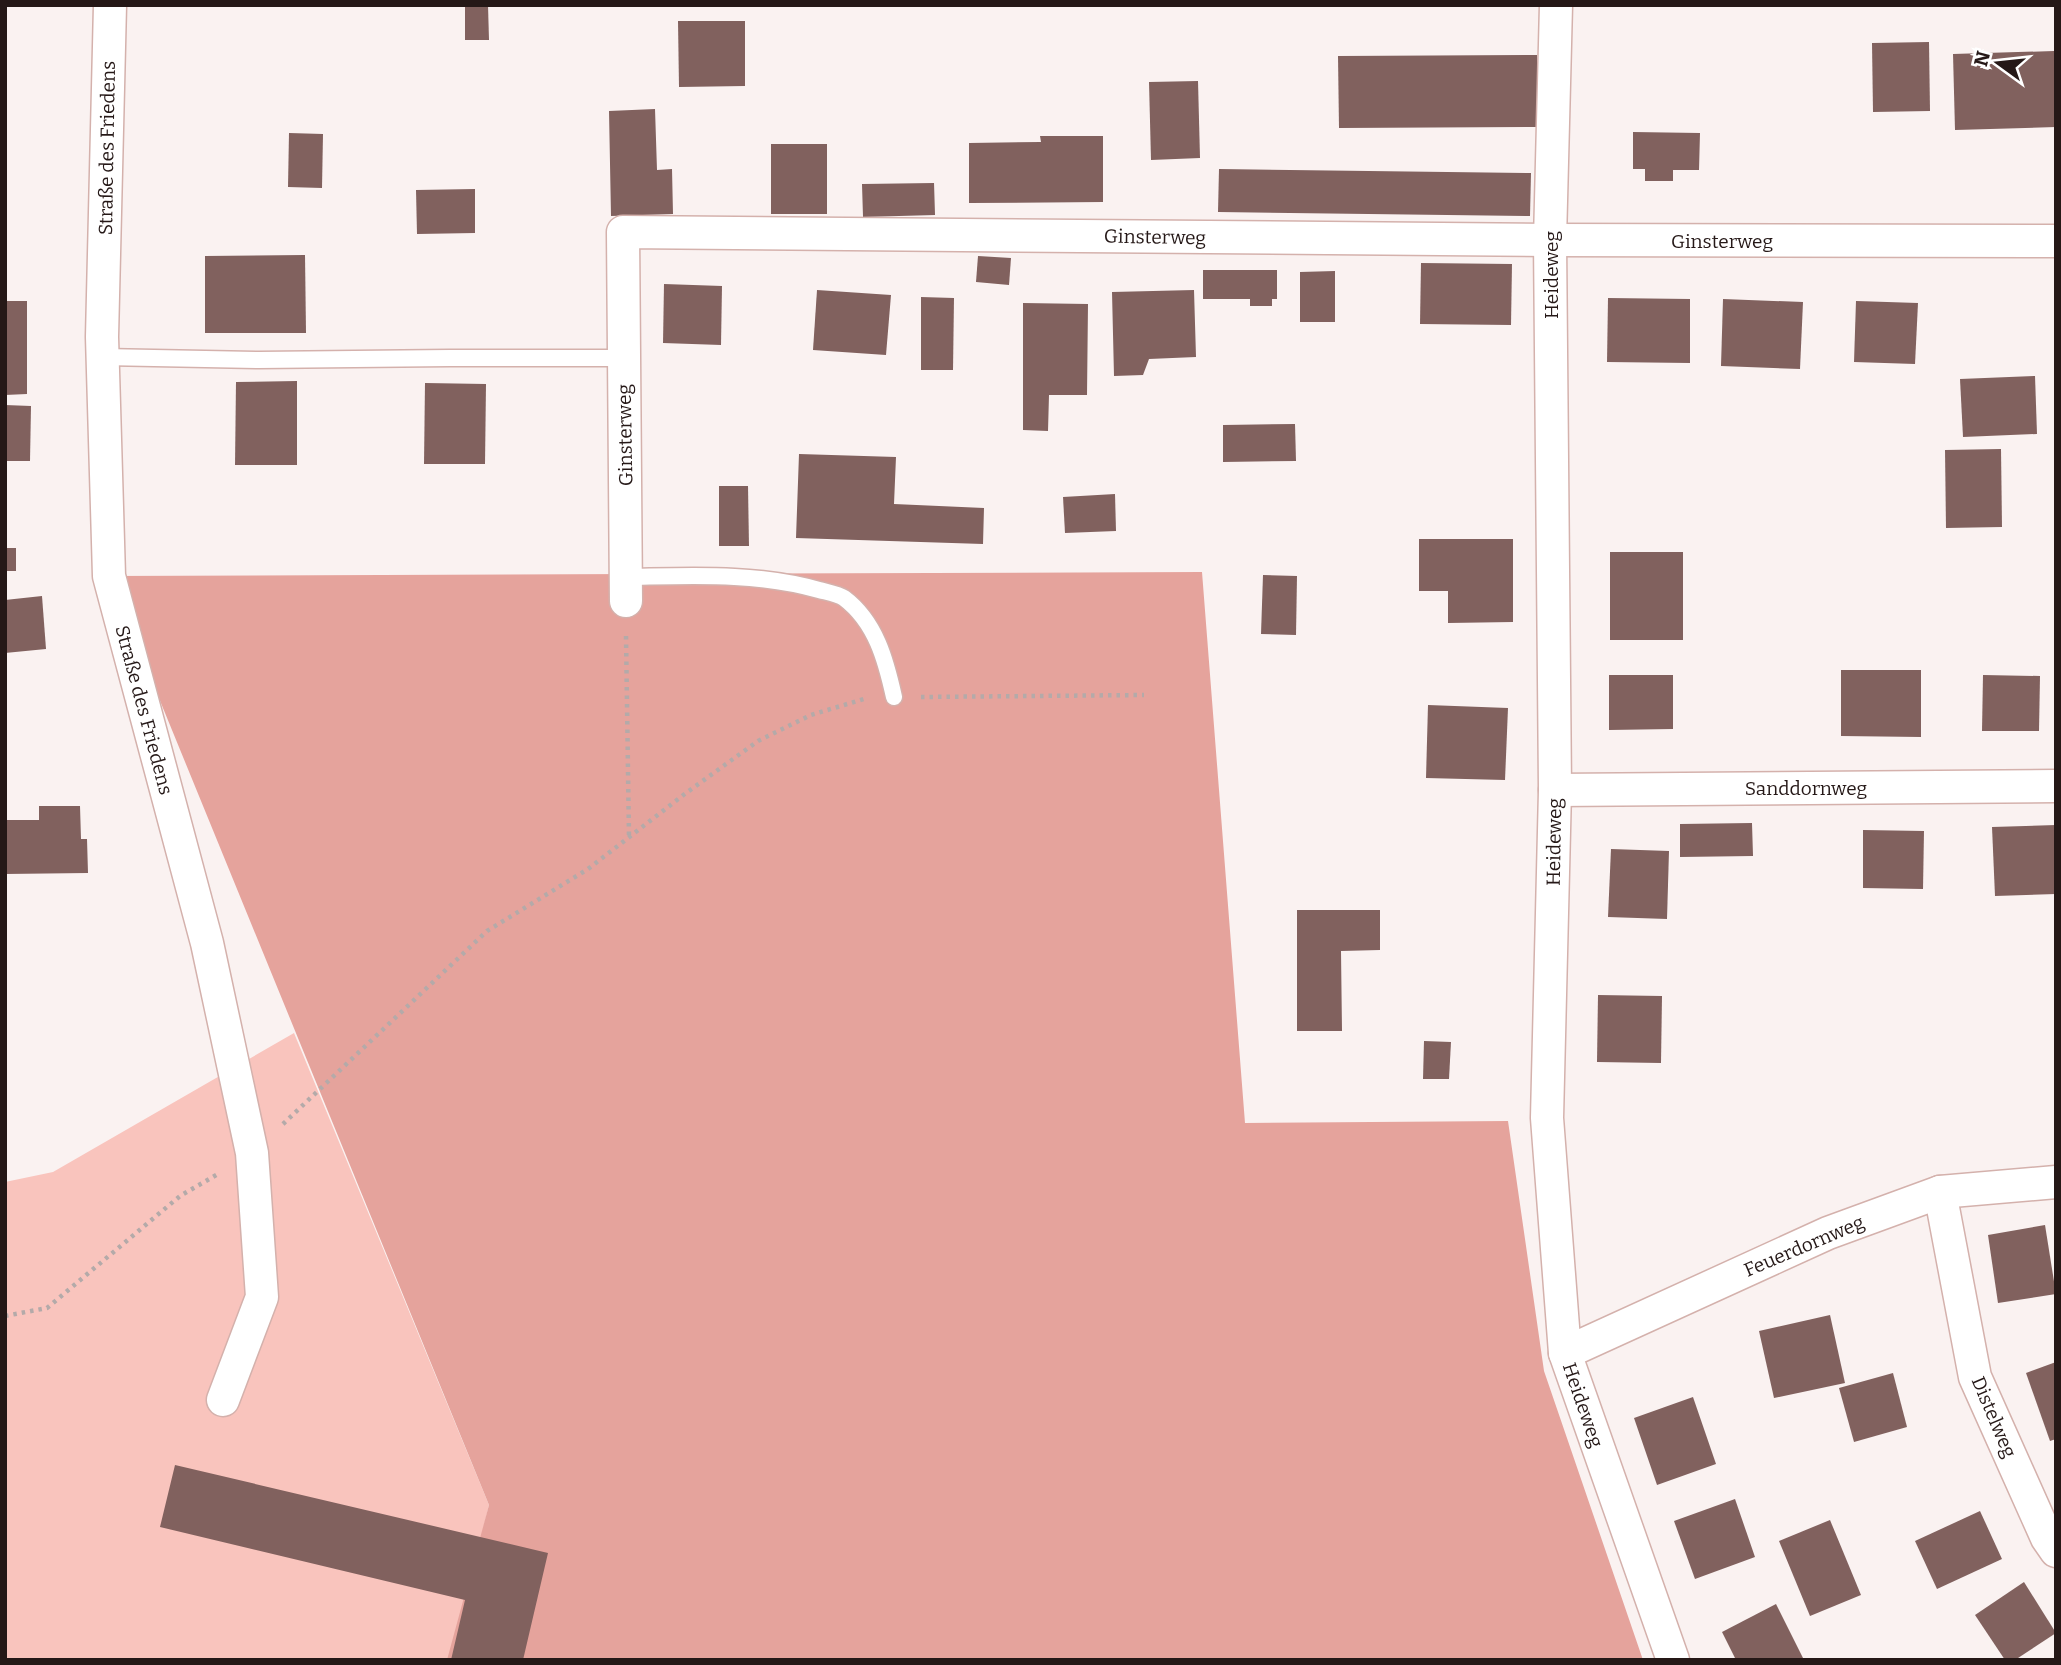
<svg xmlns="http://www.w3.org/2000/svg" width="2061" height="1665" viewBox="0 0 2061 1665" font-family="Bitter,serif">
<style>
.green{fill:#f9c4bd}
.forest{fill:#e5a39c}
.building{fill:#81615e}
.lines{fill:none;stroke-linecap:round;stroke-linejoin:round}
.service-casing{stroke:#d4b1ac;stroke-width:19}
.minor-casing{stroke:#d4b1ac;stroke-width:35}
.path{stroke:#b4aaa9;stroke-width:4.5;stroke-dasharray:3.5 5;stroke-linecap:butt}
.service{stroke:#fff;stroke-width:16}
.minor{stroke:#fff;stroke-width:32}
.labels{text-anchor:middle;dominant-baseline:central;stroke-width:7;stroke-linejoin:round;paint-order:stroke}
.street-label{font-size:19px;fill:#251817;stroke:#fff}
</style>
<rect width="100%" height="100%" fill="#faf2f1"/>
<!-- green -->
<path class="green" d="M294,1033l195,472 -38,155h-446v-478l48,-10z"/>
<!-- forest -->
<path class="forest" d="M1202,572l43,551 263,-2 36,250 99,289h-1196l42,-155 -380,-929z"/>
<!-- building -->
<g class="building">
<path d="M465,5h23l1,35h-24z"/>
<path d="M678,21h67v65l-66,1z"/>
<path d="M1929,42l1,69 -57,1 -1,-69z"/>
<path d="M2054,51l2,76 -101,3 -2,-76z"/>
<path d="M1537,55l1,72 -199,1 -1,-72z"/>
<path d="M1198,81l2,77 -49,2 -2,-78z"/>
<path d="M655,109l2,61 15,-1 1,45 -62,2 -2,-105z"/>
<path d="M1633,132l67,1 -1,37h-26v11h-28v-12h-12z"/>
<path d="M289,133l34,1 -1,54 -34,-1z"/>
<path d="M1040,136h63v66l-134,1v-60l72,-1z"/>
<rect x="771" y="144" width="56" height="70"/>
<path d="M1219,169l312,4 -1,43 -312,-4z"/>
<path d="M934,183l1,32 -72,2 -1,-33z"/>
<path d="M475,189v44l-58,1 -1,-44z"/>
<path d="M305,255l1,78h-101v-77z"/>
<path d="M978,256l33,2 -2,27 -33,-3z"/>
<path d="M1421,263l91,1 -1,61 -91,-1z"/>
<path d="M1203,270h74v29h-5v7h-22v-7h-47z"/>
<path d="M1335,271v51h-35v-50z"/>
<path d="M664,284l58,2 -1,59 -58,-2z"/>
<path d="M817,290l74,5 -5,60 -73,-5z"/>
<path d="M1194,290l2,67 -47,2 -6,16 -29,1 -2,-84z"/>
<path d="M921,297l33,1 -1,72h-32z"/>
<path d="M1608,298l82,1v64l-83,-1z"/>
<path d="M1723,299l80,3 -3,67 -79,-3z"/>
<path d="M5,301h22v93l-22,1z"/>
<path d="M1856,301l62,2 -3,61 -61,-2z"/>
<path d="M1023,303l65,1 -1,91h-38l-1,36 -25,-1z"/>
<path d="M2035,376l2,58 -74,3 -3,-58z"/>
<path d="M297,381v84h-62l1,-83z"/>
<path d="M425,383l61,1 -1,80h-61z"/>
<path d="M5,405l26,1 -1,55h-25z"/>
<path d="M1295,424l1,37 -73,1v-37z"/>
<path d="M2001,449l1,78 -56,1 -1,-78z"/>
<path d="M799,454l97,3 -2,47 90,4 -1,36 -187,-6z"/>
<path d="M719,486h29l1,60h-30z"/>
<path d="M1115,494l1,37 -51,2 -2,-36z"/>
<path d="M1419,539h94v83l-65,1v-32h-29z"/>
<rect x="5" y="548" width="11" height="23"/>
<rect x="1610" y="552" width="73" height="88"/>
<path d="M1263,575l34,1 -1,59 -35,-1z"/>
<path d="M42,596l4,53 -41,4v-53z"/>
<path d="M1841,670h80v67l-80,-1z"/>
<path d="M1609,675h64v54l-64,1z"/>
<path d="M1983,675l57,1 -1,55h-57z"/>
<path d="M1428,705l80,3 -3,72 -79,-2z"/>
<path d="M39,806h41l1,33h6l1,34 -83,1v-54h34z"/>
<path d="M1752,823l1,33 -73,1v-33z"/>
<path d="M2056,825v69l-61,2 -3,-69z"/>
<path d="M1863,830l61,1 -1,58 -60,-1z"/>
<path d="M1611,849l58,2 -2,68 -59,-2z"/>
<path d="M1297,910h83v40l-39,1 1,80h-45z"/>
<path d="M1598,995l64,1 -1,67 -64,-1z"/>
<path d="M1424,1041l27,1 -2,37h-26z"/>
<path d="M2045,1225l11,69 -58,9 -10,-68z"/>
<path d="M1830,1315l15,68 -71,15 -15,-67z"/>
<path d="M2056,1362v77l-6,2 -24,-68z"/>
<path d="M1893,1373l14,54 -53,15 -15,-54z"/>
<path d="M1693,1397l23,67 -59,21 -23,-67z"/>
<path d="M175,1465l373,88 -25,107h-72l14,-60 -305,-73z"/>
<path d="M1735,1499l20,58 -60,22 -21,-58z"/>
<path d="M1980,1511l22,48 -65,30 -22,-48z"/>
<path d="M1830,1520l31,75 -51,21 -31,-75z"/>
<path d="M2024,1582l32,51 -41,27h-10l-30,-45z"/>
<path d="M1776,1604l28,56h-68l-14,-28z"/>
</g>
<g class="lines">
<defs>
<g id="service">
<path d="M103,357l156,3 191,-2h174"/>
<path d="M626,577c65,-1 129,-5 193,13 7,2 19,4 25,8 32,24 42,63 50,99"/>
</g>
<g id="minor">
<path d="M110,5l-8,332 7,239 98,367 45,210 10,144 -39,103"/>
<path d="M1556,5l-6,235 5,550 -8,328 18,235 108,307"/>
<path d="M626,601l-3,-369 927,8 506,1"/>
<path d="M1555,790l501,-4"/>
<path d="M1940,1192l35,185 72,161 9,13"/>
<path d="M1565,1353l263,-120 112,-41 116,-10"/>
</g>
</defs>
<!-- service casing -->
<use href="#service" class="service-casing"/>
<!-- minor casing -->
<use href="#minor" class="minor-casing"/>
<!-- path -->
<g class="path">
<path d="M626,636l3,201"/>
<path d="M921,697l223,-2"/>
<path d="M283,1124l204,-193 101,-62 98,-76 72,-52 53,-26 56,-17"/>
<path d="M5,1316l42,-8 133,-112 38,-22"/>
</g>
<!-- service -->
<use href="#service" class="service"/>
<!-- minor -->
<use href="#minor" class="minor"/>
</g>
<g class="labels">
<!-- street labels -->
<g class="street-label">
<text transform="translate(107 148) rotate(-89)">Straße des Friedens</text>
<text transform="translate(1155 237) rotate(1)">Ginsterweg</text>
<text x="1722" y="241">Ginsterweg</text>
<text transform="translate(1551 275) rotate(-90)">Heideweg</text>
<text transform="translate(625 435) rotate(-91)">Ginsterweg</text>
<text transform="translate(144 710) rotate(75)">Straße des Friedens</text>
<text x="1806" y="788">Sanddornweg</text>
<text transform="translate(1554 842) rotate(-89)">Heideweg</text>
<text transform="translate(1804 1246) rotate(-23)">Feuerdornweg</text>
<text transform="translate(1583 1405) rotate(71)">Heideweg</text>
<text transform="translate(1994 1417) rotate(67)">Distelweg</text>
</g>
</g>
<!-- border -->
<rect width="2061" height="1665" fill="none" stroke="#251817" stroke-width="14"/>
<!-- north arrow -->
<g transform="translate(1998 63) rotate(285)" stroke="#ffffff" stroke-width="5" paint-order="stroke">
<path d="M0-5L12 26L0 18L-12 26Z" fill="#251817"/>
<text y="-10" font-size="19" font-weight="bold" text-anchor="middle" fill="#251817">N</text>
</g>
</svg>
